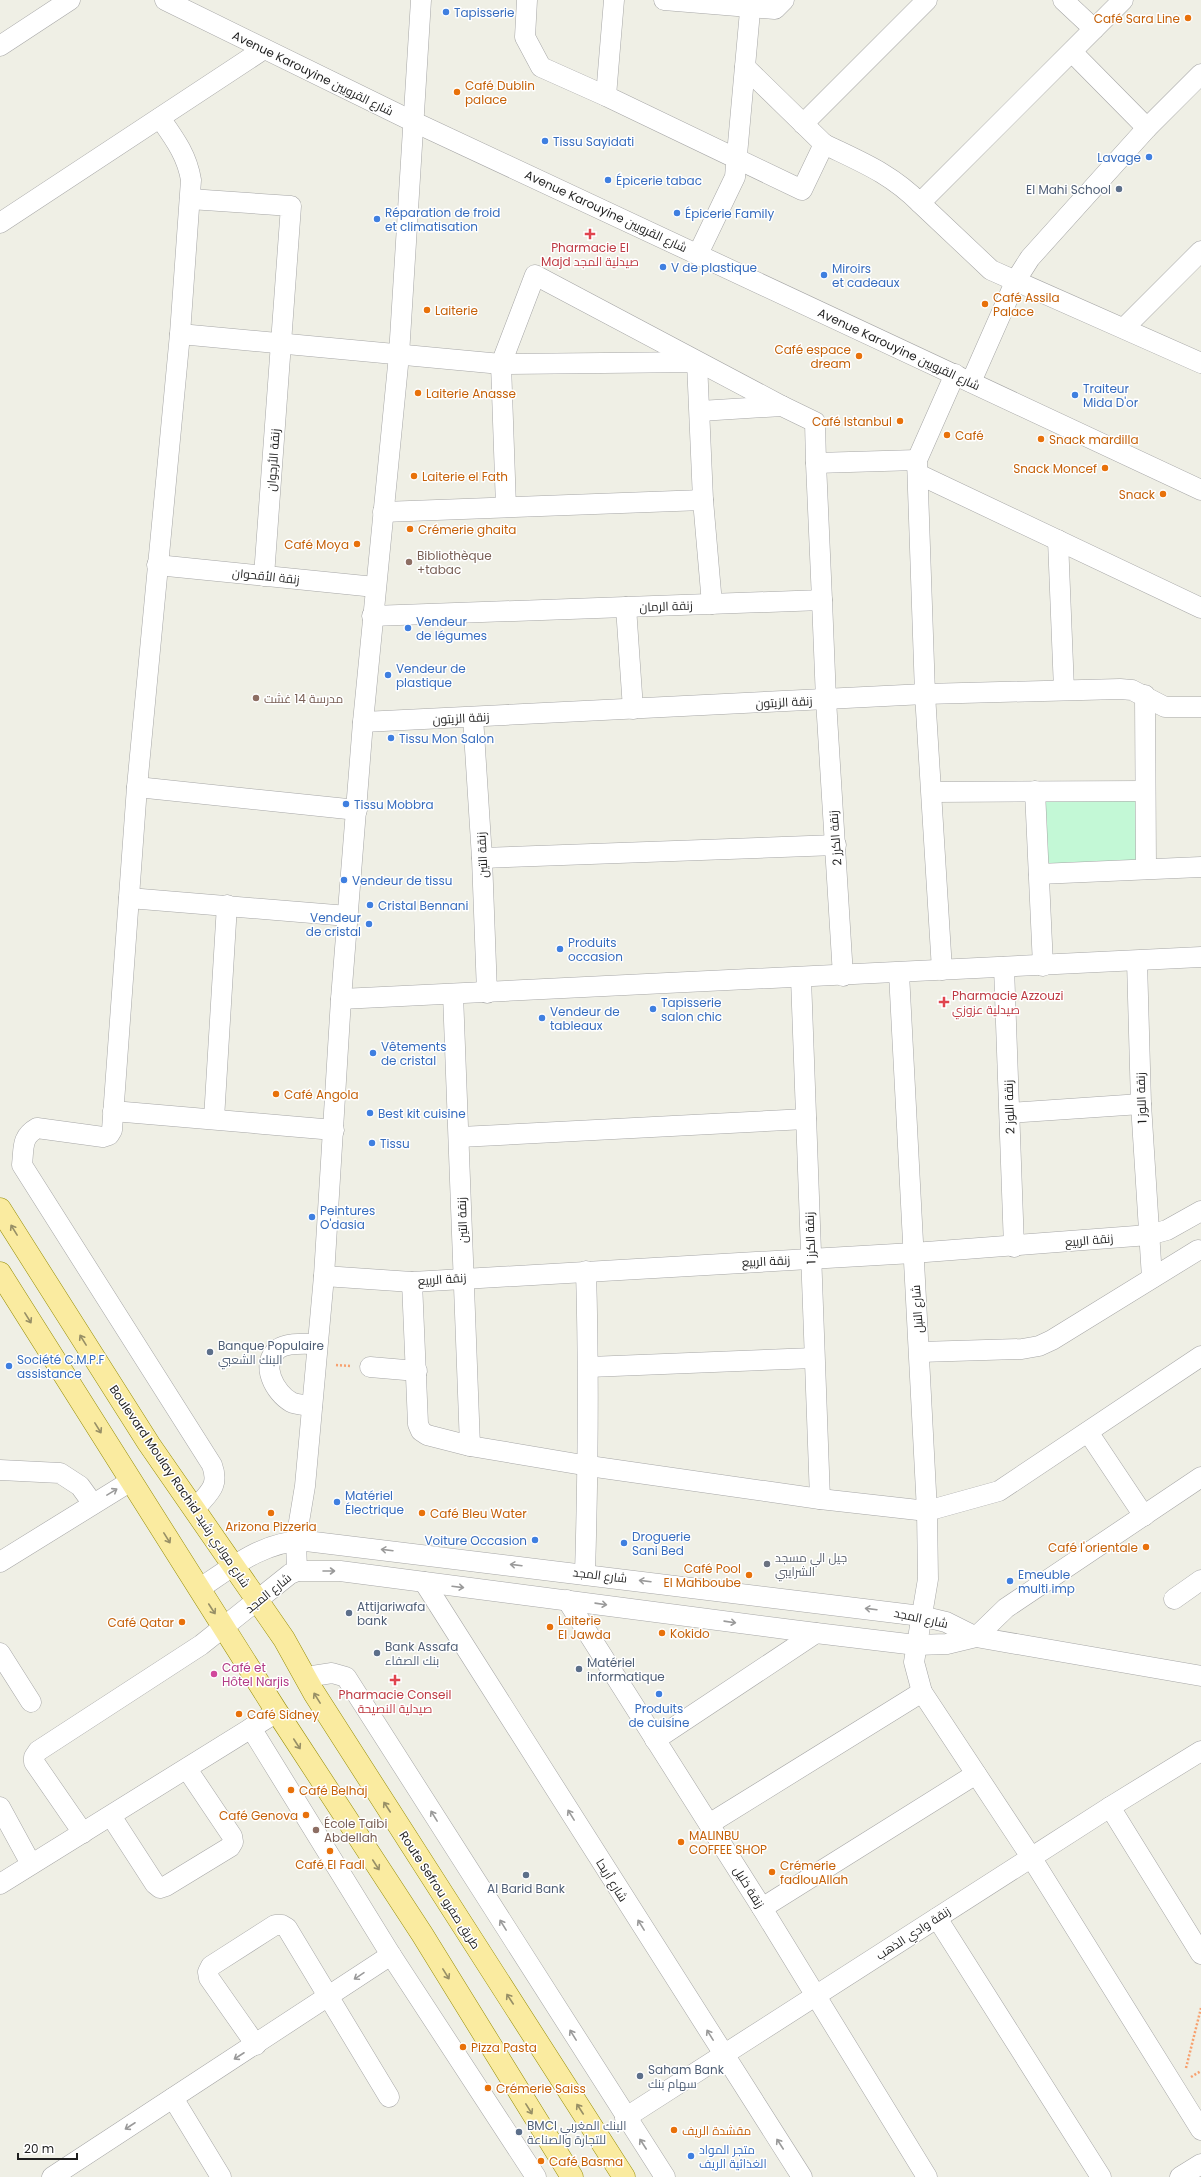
<svg xmlns="http://www.w3.org/2000/svg" width="1201" height="2177" viewBox="0 0 1201 2177" font-family="Poppins,Cairo,sans-serif">
<style>
.park{fill:#c3f8d6}
.lines{fill:none;stroke-linecap:round;stroke-linejoin:round}
.minor-casing{stroke:#a6a6a6;stroke-width:21}
.major-casing{stroke:#968d03;stroke-width:23}
.path{stroke:#f7a16f;stroke-width:2.5;stroke-dasharray:2 2;stroke-linecap:butt}
.minor{stroke:#fff;stroke-width:20}
.major{stroke:#faeba0;stroke-width:22}
.oneway{stroke:#978f66}
.oneway2{stroke:#9a9a9a}
.shop-dot{fill:#3f7fe0;stroke:#fff;stroke-width:1.5}
.food-dot{fill:#e8710a;stroke:#fff;stroke-width:1.5}
.service-dot{fill:#5c6f8a;stroke:#fff;stroke-width:1.5}
.health-dot{fill:#e0444e;stroke:#fff;stroke-width:1.5}
.education-dot{fill:#8d6e63;stroke:#fff;stroke-width:1.5}
.worship-dot{fill:#6b7280;stroke:#fff;stroke-width:1.5}
.hotel-dot{fill:#d1479c;stroke:#fff;stroke-width:1.5}
.labels{text-anchor:middle;dominant-baseline:central;stroke-width:3;stroke-linejoin:round;paint-order:stroke}
.shop-label{font-size:12px;fill:#366cbe;stroke:#fff;text-anchor:start}
.food-label{font-size:12px;fill:#c56008;stroke:#fff;text-anchor:start}
.street-label{font-size:12px;fill:#1f1f1f;stroke:#fff}
.service-label{font-size:12px;fill:#4e5e75;stroke:#fff;text-anchor:start}
.health-label{font-size:12px;fill:#be3a42;stroke:#fff}
.education-label{font-size:12px;fill:#785e54;stroke:#fff;text-anchor:start}
.worship-label{font-size:12px;fill:#5b616d;stroke:#fff;text-anchor:start}
.hotel-label{font-size:12px;fill:#b23c85;stroke:#fff;text-anchor:start}
</style>
<rect width="100%" height="100%" fill="#efefe5"/>
<!-- park -->
<path class="park" d="M1040,792h104l1,76 -102,4z"/>
<g class="lines">
<defs>
<g id="minor">
<path d="M165,0l247,121 789,369"/>
<path d="M527,0l-2,37 16,30 65,29 196,94 22,-46 -79,-77"/>
<path d="M664,0l111,9 9,-9"/>
<path d="M1094,29l29,-29"/>
<path d="M0,46l70,-46"/>
<path d="M1072,52l75,76"/>
<path d="M606,96l8,-96"/>
<path d="M160,118c14,20 27,37 31,62l-11,154 -43,453 -25,343 -3,5 -6,2 -66,-9c-16,9 -13,20 -15,37l190,300c8,22 -4,28 -17,44"/>
<path d="M803,124l124,-124"/>
<path d="M824,144c37,18 66,29 96,59l174,-174 -31,-29"/>
<path d="M190,199l101,7 -27,370"/>
<path d="M920,203l71,67 210,93"/>
<path d="M0,223l264,-174"/>
<path d="M698,254l37,-77 16,-177"/>
<path d="M1124,328l77,-77"/>
<path d="M180,334l321,30 196,-2 6,138 9,104"/>
<path d="M971,382l45,-102 14,-22 117,-130 54,-54"/>
<path d="M700,411l82,-5 33,16 1,41 101,-3"/>
<path d="M918,474l283,134"/>
<path d="M506,507l-5,-143 34,-89 247,131"/>
<path d="M383,512l320,-12"/>
<path d="M1058,540l6,150"/>
<path d="M157,565l218,22"/>
<path d="M822,600l4,100 17,276"/>
<path d="M626,607l7,102"/>
<path d="M372,616l450,-16 -6,-137"/>
<path d="M1145,695l1,174"/>
<path d="M473,717l9,141 5,135"/>
<path d="M363,722l562,-28 195,-5 12,1 33,17h36"/>
<path d="M137,787l220,23"/>
<path d="M1035,791l8,175"/>
<path d="M932,792l213,-1"/>
<path d="M482,858l354,-13"/>
<path d="M1039,874l162,-7"/>
<path d="M129,898l219,18"/>
<path d="M1137,961l4,143 11,174"/>
<path d="M1004,967l10,280"/>
<path d="M942,970l-17,-276 -8,-234 38,-86"/>
<path d="M899,973l28,538 1,68 -14,83 8,30 109,165 170,273"/>
<path d="M801,978l19,521"/>
<path d="M453,994l17,452"/>
<path d="M341,999l860,-42"/>
<path d="M113,1111l221,19"/>
<path d="M1010,1113l131,-9"/>
<path d="M214,1119l13,-214"/>
<path d="M460,1137l346,-18"/>
<path d="M324,1276l88,6 501,-29 236,-18 18,-5 34,-19"/>
<path d="M412,1282l6,142 3,7 6,4 43,11 119,20 231,33 107,12 72,-20 202,-135"/>
<path d="M920,1352l102,-3 17,-3 13,-6 146,-90"/>
<path d="M370,1367l47,4"/>
<path d="M589,1367l225,-9"/>
<path d="M312,1406c-6,-1 -15,-1 -21,-4 -16,-9 -32,-38 -13,-53 9,-7 28,-5 39,-5"/>
<path d="M1088,1432l56,84"/>
<path d="M0,1470l60,3 20,13 13,18"/>
<path d="M0,1562l131,-81"/>
<path d="M297,1571l-1,-31 9,-54 19,-210 17,-277 22,-277 36,-367 22,-355"/>
<path d="M585,1573c3,-101 4,-201 1,-302"/>
<path d="M424,1582l378,595"/>
<path d="M199,1589c31,-21 68,-50 107,-48l615,75 25,6 30,15 225,39"/>
<path d="M1174,1599l27,-19"/>
<path d="M567,1600l195,308 165,269"/>
<path d="M0,1653l31,49"/>
<path d="M306,1677l26,-4 14,4 319,500"/>
<path d="M251,1728l140,227 145,222"/>
<path d="M655,1740l161,-107"/>
<path d="M0,1807l31,57"/>
<path d="M1110,1807l91,147"/>
<path d="M111,1816l44,68 5,4 6,-2 64,-39 3,-5 -1,-6 -45,-67"/>
<path d="M709,1824l213,-132"/>
<path d="M83,1833l-49,-71v-5l4,-6 163,-106 89,-71 7,-3h43l476,62 100,12 31,-1 29,-7 30,-29 195,-131"/>
<path d="M0,1884l277,-172"/>
<path d="M762,1908l214,-134"/>
<path d="M937,1918l164,259"/>
<path d="M256,2045l-47,-67 -1,-6 3,-6 64,-41h7l5,3 102,169"/>
<path d="M173,2098l48,79"/>
<path d="M625,2118l485,-311 91,-56"/>
<path d="M52,2177l339,-222"/>
<path d="M1180,2177l21,-13"/>
</g>
<g id="major">
<path d="M0,1209l149,235 135,195 30,54 310,484"/>
<path d="M0,1273l277,439 145,222 150,243"/>
</g>
</defs>
<!-- minor casing -->
<use href="#minor" class="minor-casing"/>
<!-- major casing -->
<use href="#major" class="major-casing"/>
<!-- path -->
<g class="path">
<path d="M336,1365l15,1"/>
<path d="M1186,2068l15,-60"/>
<path d="M1191,2077l10,-6"/>
</g>
<!-- minor -->
<use href="#minor" class="minor"/>
<!-- major -->
<use href="#major" class="major"/>
</g>
<!-- one-way arrows -->
<defs><path id="oneway-shaft" d="M-6 0H5M1.5-3L5.5 0L1.5 3" fill="none" stroke-width="1.6" stroke-linecap="round" stroke-linejoin="round"/></defs>
<g class="oneway">
<use href="#oneway-shaft" transform="translate(14 1230) rotate(-122)"/>
<use href="#oneway-shaft" transform="translate(28 1318) rotate(58)"/>
<use href="#oneway-shaft" transform="translate(83 1340) rotate(-122)"/>
<use href="#oneway-shaft" transform="translate(98 1428) rotate(58)"/>
<use href="#oneway-shaft" transform="translate(167 1538) rotate(58)"/>
<use href="#oneway-shaft" transform="translate(212 1609) rotate(57)"/>
<use href="#oneway-shaft" transform="translate(317 1698) rotate(-122)"/>
<use href="#oneway-shaft" transform="translate(297 1744) rotate(57)"/>
<use href="#oneway-shaft" transform="translate(387 1807) rotate(-123)"/>
<use href="#oneway-shaft" transform="translate(376 1865) rotate(57)"/>
<use href="#oneway-shaft" transform="translate(446 1974) rotate(58)"/>
<use href="#oneway-shaft" transform="translate(510 1999) rotate(-123)"/>
<use href="#oneway-shaft" transform="translate(529 2109) rotate(58)"/>
<use href="#oneway-shaft" transform="translate(580 2109) rotate(-123)"/>
</g>
<g class="oneway2">
<use href="#oneway-shaft" transform="translate(112 1492) rotate(-31)"/>
<use href="#oneway-shaft" transform="translate(387 1550) rotate(-173)"/>
<use href="#oneway-shaft" transform="translate(516 1565) rotate(-173)"/>
<use href="#oneway-shaft" transform="translate(329 1571)"/>
<use href="#oneway-shaft" transform="translate(645 1581) rotate(-173)"/>
<use href="#oneway-shaft" transform="translate(458 1587) rotate(7)"/>
<use href="#oneway-shaft" transform="translate(601 1604) rotate(8)"/>
<use href="#oneway-shaft" transform="translate(871 1609) rotate(-173)"/>
<use href="#oneway-shaft" transform="translate(730 1622) rotate(8)"/>
<use href="#oneway-shaft" transform="translate(571 1815) rotate(-122)"/>
<use href="#oneway-shaft" transform="translate(434 1816) rotate(-122)"/>
<use href="#oneway-shaft" transform="translate(503 1925) rotate(-122)"/>
<use href="#oneway-shaft" transform="translate(641 1925) rotate(-122)"/>
<use href="#oneway-shaft" transform="translate(359 1976) rotate(146)"/>
<use href="#oneway-shaft" transform="translate(573 2035) rotate(-122)"/>
<use href="#oneway-shaft" transform="translate(710 2035) rotate(-122)"/>
<use href="#oneway-shaft" transform="translate(239 2056) rotate(147)"/>
<use href="#oneway-shaft" transform="translate(130 2126) rotate(147)"/>
<use href="#oneway-shaft" transform="translate(643 2144) rotate(-123)"/>
<use href="#oneway-shaft" transform="translate(780 2144) rotate(-123)"/>
</g>
<!-- markers -->
<g class="shop-dot">
<circle cx="446" cy="12" r="4"/>
<circle cx="545" cy="141" r="4"/>
<circle cx="1149" cy="157" r="4"/>
<circle cx="608" cy="180" r="4"/>
<circle cx="677" cy="213" r="4"/>
<circle cx="377" cy="219" r="4"/>
<circle cx="663" cy="267" r="4"/>
<circle cx="824" cy="275" r="4"/>
<circle cx="1075" cy="395" r="4"/>
<circle cx="408" cy="628" r="4"/>
<circle cx="388" cy="675" r="4"/>
<circle cx="391" cy="738" r="4"/>
<circle cx="346" cy="804" r="4"/>
<circle cx="344" cy="880" r="4"/>
<circle cx="370" cy="905" r="4"/>
<circle cx="369" cy="924" r="4"/>
<circle cx="560" cy="949" r="4"/>
<circle cx="653" cy="1009" r="4"/>
<circle cx="542" cy="1018" r="4"/>
<circle cx="373" cy="1053" r="4"/>
<circle cx="370" cy="1113" r="4"/>
<circle cx="372" cy="1143" r="4"/>
<circle cx="312" cy="1217" r="4"/>
<circle cx="9" cy="1366" r="4"/>
<circle cx="337" cy="1502" r="4"/>
<circle cx="535" cy="1540" r="4"/>
<circle cx="624" cy="1543" r="4"/>
<circle cx="1010" cy="1581" r="4"/>
<circle cx="659" cy="1694" r="4"/>
<circle cx="691" cy="2156" r="4"/>
</g>
<g class="food-dot">
<circle cx="1188" cy="18" r="4"/>
<circle cx="457" cy="92" r="4"/>
<circle cx="985" cy="304" r="4"/>
<circle cx="427" cy="310" r="4"/>
<circle cx="859" cy="356" r="4"/>
<circle cx="418" cy="393" r="4"/>
<circle cx="900" cy="421" r="4"/>
<circle cx="947" cy="435" r="4"/>
<circle cx="1041" cy="439" r="4"/>
<circle cx="1105" cy="468" r="4"/>
<circle cx="414" cy="476" r="4"/>
<circle cx="1163" cy="494" r="4"/>
<circle cx="410" cy="529" r="4"/>
<circle cx="357" cy="544" r="4"/>
<circle cx="276" cy="1094" r="4"/>
<circle cx="271" cy="1513" r="4"/>
<circle cx="422" cy="1513" r="4"/>
<circle cx="1146" cy="1547" r="4"/>
<circle cx="749" cy="1575" r="4"/>
<circle cx="182" cy="1622" r="4"/>
<circle cx="550" cy="1627" r="4"/>
<circle cx="662" cy="1633" r="4"/>
<circle cx="239" cy="1714" r="4"/>
<circle cx="291" cy="1790" r="4"/>
<circle cx="306" cy="1815" r="4"/>
<circle cx="681" cy="1842" r="4"/>
<circle cx="330" cy="1851" r="4"/>
<circle cx="772" cy="1872" r="4"/>
<circle cx="463" cy="2047" r="4"/>
<circle cx="488" cy="2088" r="4"/>
<circle cx="674" cy="2130" r="4"/>
<circle cx="541" cy="2161" r="4"/>
</g>
<g class="service-dot">
<circle cx="1119" cy="189" r="4"/>
<circle cx="210" cy="1352" r="4"/>
<circle cx="349" cy="1613" r="4"/>
<circle cx="377" cy="1653" r="4"/>
<circle cx="579" cy="1669" r="4"/>
<circle cx="526" cy="1875" r="4"/>
<circle cx="640" cy="2076" r="4"/>
<circle cx="519" cy="2132" r="4"/>
</g>
<g class="health-dot">
<path d="M588 228h4v4h4v4h-4v4h-4v-4h-4v-4h4z"/>
<path d="M942 996h4v4h4v4h-4v4h-4v-4h-4v-4h4z"/>
<path d="M393 1674h4v4h4v4h-4v4h-4v-4h-4v-4h4z"/>
</g>
<g class="education-dot">
<circle cx="409" cy="562" r="4"/>
<circle cx="256" cy="698" r="4"/>
<circle cx="316" cy="1830" r="4"/>
</g>
<circle class="worship-dot" cx="767" cy="1564" r="4"/>
<circle class="hotel-dot" cx="214" cy="1674" r="4"/>
<g class="labels">
<!-- shop labels -->
<g class="shop-label">
<text x="454" y="12">Tapisserie</text>
<text x="553" y="141">Tissu Sayidati</text>
<text x="1141" y="157" text-anchor="end">Lavage</text>
<text x="616" y="180">Épicerie tabac</text>
<text x="385" y="212">Réparation de froid<tspan x="385" dy="14">et climatisation</tspan></text>
<text x="685" y="213">Épicerie Family</text>
<text x="671" y="267">V de plastique</text>
<text x="832" y="268">Miroirs<tspan x="832" dy="14">et cadeaux</tspan></text>
<text x="1083" y="388">Traiteur<tspan x="1083" dy="14">Mida D'or</tspan></text>
<text x="416" y="621">Vendeur<tspan x="416" dy="14">de légumes</tspan></text>
<text x="396" y="668">Vendeur de<tspan x="396" dy="14">plastique</tspan></text>
<text x="399" y="738">Tissu Mon Salon</text>
<text x="354" y="804">Tissu Mobbra</text>
<text x="352" y="880">Vendeur de tissu</text>
<text x="378" y="905">Cristal Bennani</text>
<text x="361" y="917" text-anchor="end">Vendeur<tspan x="361" dy="14">de cristal</tspan></text>
<text x="568" y="942">Produits<tspan x="568" dy="14">occasion</tspan></text>
<text x="661" y="1002">Tapisserie<tspan x="661" dy="14">salon chic</tspan></text>
<text x="550" y="1011">Vendeur de<tspan x="550" dy="14">tableaux</tspan></text>
<text x="381" y="1046">Vêtements<tspan x="381" dy="14">de cristal</tspan></text>
<text x="378" y="1113">Best kit cuisine</text>
<text x="380" y="1143">Tissu</text>
<text x="320" y="1210">Peintures<tspan x="320" dy="14">O'dasia</tspan></text>
<text x="17" y="1359">Société C.M.P.F<tspan x="17" dy="14">assistance</tspan></text>
<text x="345" y="1495">Matériel<tspan x="345" dy="14">Électrique</tspan></text>
<text x="632" y="1536">Droguerie<tspan x="632" dy="14">Sani Bed</tspan></text>
<text x="527" y="1540" text-anchor="end">Voiture Occasion</text>
<text x="1018" y="1574">Emeuble<tspan x="1018" dy="14">multi imp</tspan></text>
<text x="659" y="1708" text-anchor="middle">Produits<tspan x="659" dy="14">de cuisine</tspan></text>
<text x="699" y="2149">متجر المواد<tspan x="699" dy="14">الغذائية الريف</tspan></text>
</g>
<!-- food labels -->
<g class="food-label">
<text x="1180" y="18" text-anchor="end">Café Sara Line</text>
<text x="465" y="85">Café Dublin<tspan x="465" dy="14">palace</tspan></text>
<text x="993" y="297">Café Assila<tspan x="993" dy="14">Palace</tspan></text>
<text x="435" y="310">Laiterie</text>
<text x="851" y="349" text-anchor="end">Café espace<tspan x="851" dy="14">dream</tspan></text>
<text x="426" y="393">Laiterie Anasse</text>
<text x="892" y="421" text-anchor="end">Café Istanbul</text>
<text x="955" y="435">Café</text>
<text x="1049" y="439">Snack mardilla</text>
<text x="1097" y="468" text-anchor="end">Snack Moncef</text>
<text x="422" y="476">Laiterie el Fath</text>
<text x="1155" y="494" text-anchor="end">Snack</text>
<text x="418" y="529">Crémerie ghaita</text>
<text x="349" y="544" text-anchor="end">Café Moya</text>
<text x="284" y="1094">Café Angola</text>
<text x="430" y="1513">Café Bleu Water</text>
<text x="271" y="1526" text-anchor="middle">Arizona Pizzeria</text>
<text x="1138" y="1547" text-anchor="end">Café l'orientale</text>
<text x="741" y="1568" text-anchor="end">Café Pool<tspan x="741" dy="14">El Mahboube</tspan></text>
<text x="558" y="1620">Laiterie<tspan x="558" dy="14">El Jawda</tspan></text>
<text x="174" y="1622" text-anchor="end">Café Qatar</text>
<text x="670" y="1633">Kokido</text>
<text x="247" y="1714">Café Sidney</text>
<text x="299" y="1790">Café Belhaj</text>
<text x="298" y="1815" text-anchor="end">Café Genova</text>
<text x="689" y="1835">MALINBU<tspan x="689" dy="14">COFFEE SHOP</tspan></text>
<text x="330" y="1864" text-anchor="middle">Café El Fadl</text>
<text x="780" y="1865">Crémerie<tspan x="780" dy="14">fadlouAllah</tspan></text>
<text x="471" y="2047">Pizza Pasta</text>
<text x="496" y="2088">Crémerie Saiss</text>
<text x="682" y="2130">مقشدة الريف</text>
<text x="549" y="2161">Café Basma</text>
</g>
<!-- street labels -->
<g class="street-label">
<text transform="translate(313 73) rotate(26)">Avenue Karouyine شارع القرويين</text>
<text transform="translate(606 211) rotate(25)">Avenue Karouyine شارع القرويين</text>
<text transform="translate(899 349) rotate(25)">Avenue Karouyine شارع القرويين</text>
<text transform="translate(273 460) rotate(-86)">زنقة الأرجوان</text>
<text transform="translate(266 576) rotate(6)">زنقة الأقحوان</text>
<text transform="translate(666 606) rotate(-2)">زنقة الرمان</text>
<text transform="translate(784 702) rotate(-3)">زنقة الزيتون</text>
<text transform="translate(461 718) rotate(-3)">زنقة الزيتون</text>
<text transform="translate(835 838) rotate(-94)">زنقة الكرز 2</text>
<text transform="translate(482 855) rotate(-93)">زنقة التين</text>
<text transform="translate(1141 1098) rotate(-92)">زنقة اللوز 1</text>
<text transform="translate(1009 1107) rotate(-92)">زنقة اللوز 2</text>
<text transform="translate(462 1220) rotate(-92)">زنقة التين</text>
<text transform="translate(810 1238) rotate(-92)">زنقة الكرز 1</text>
<text transform="translate(1089 1240) rotate(-5)">زنقة الربيع</text>
<text transform="translate(766 1261) rotate(-3)">زنقة الربيع</text>
<text transform="translate(442 1279) rotate(-4)">زنقة الربيع</text>
<text transform="translate(917 1309) rotate(-94)">شارع النبل</text>
<text transform="translate(180 1486) rotate(56)">Boulevard Moulay Rachid شارع مولاي رشيد</text>
<text transform="translate(600 1575) rotate(7)">شارع المجد</text>
<text transform="translate(268 1593) rotate(-39)">شارع المجد</text>
<text transform="translate(921 1618) rotate(12)">شارع المجد</text>
<text transform="translate(612 1880) rotate(58)">شارع أريحا</text>
<text transform="translate(749 1887) rotate(58)">زنقة خليل</text>
<text transform="translate(440 1890) rotate(57)">Route Sefrou طريق صفرو</text>
<text transform="translate(913 1933) rotate(-33)">زنقة وادي الذهب</text>
</g>
<!-- service labels -->
<g class="service-label">
<text x="1111" y="189" text-anchor="end">El Mahi School</text>
<text x="218" y="1345">Banque Populaire<tspan x="218" dy="14">البنك الشعبي</tspan></text>
<text x="357" y="1606">Attijariwafa<tspan x="357" dy="14">bank</tspan></text>
<text x="385" y="1646">Bank Assafa<tspan x="385" dy="14">بنك الصفاء</tspan></text>
<text x="587" y="1662">Matériel<tspan x="587" dy="14">informatique</tspan></text>
<text x="526" y="1888" text-anchor="middle">Al Barid Bank</text>
<text x="648" y="2069">Saham Bank<tspan x="648" dy="14">سهام بنك</tspan></text>
<text x="527" y="2125">BMCI البنك المغربي<tspan x="527" dy="14">للتجارة والصناعة</tspan></text>
</g>
<!-- health labels -->
<g class="health-label">
<text x="590" y="247">Pharmacie El<tspan x="590" dy="14">Majd صيدلية المجد</tspan></text>
<text x="952" y="995" text-anchor="start">Pharmacie Azzouzi<tspan x="952" dy="14">صيدلية عزوزي</tspan></text>
<text x="395" y="1694">Pharmacie Conseil<tspan x="395" dy="14">صيدلية النصيحة</tspan></text>
</g>
<!-- education labels -->
<g class="education-label">
<text x="417" y="555">Bibliothèque<tspan x="417" dy="14">+tabac</tspan></text>
<text x="264" y="698">مدرسة 14 غشت</text>
<text x="324" y="1823">École Taibi<tspan x="324" dy="14">Abdellah</tspan></text>
</g>
<!-- worship labels -->
<g class="worship-label">
<text x="775" y="1557">جيل الي مسجد<tspan x="775" dy="14">الشرايبي</tspan></text>
</g>
<!-- hotel labels -->
<g class="hotel-label">
<text x="222" y="1667">Café et<tspan x="222" dy="14">Hôtel Narjis</tspan></text>
</g>
</g>
<!-- scale -->
<path d="M18 2153v6h59v-6" fill="none" stroke="#1f1f1f" stroke-width="2"/>
<text x="24" y="2153" font-size="12" fill="#1f1f1f" stroke="#ffffff" stroke-width="3" paint-order="stroke">20 m</text>
</svg>
